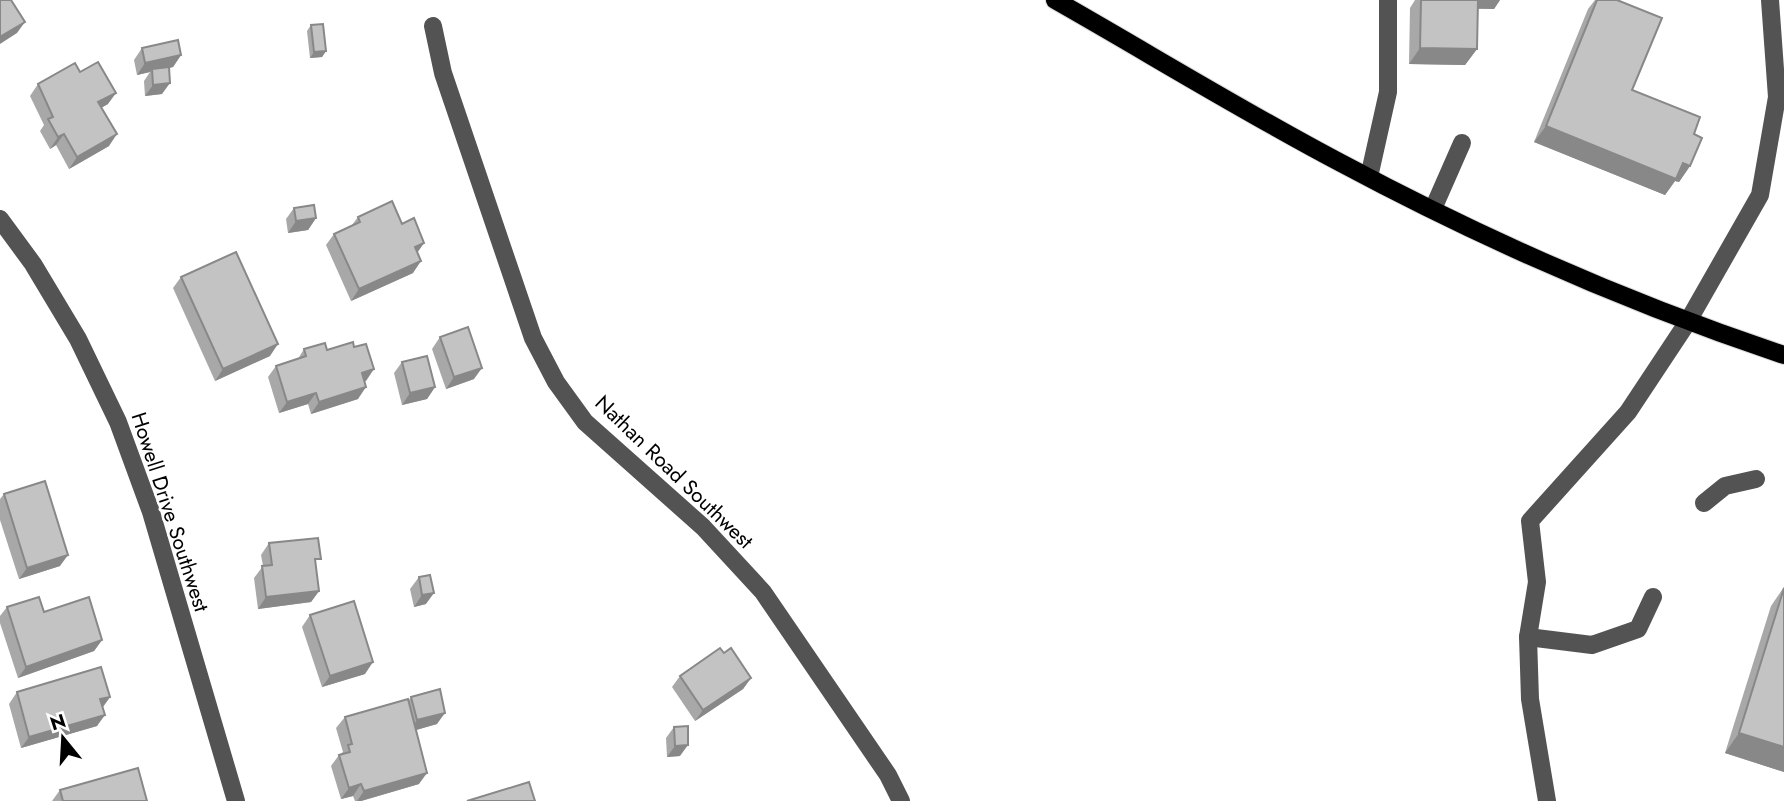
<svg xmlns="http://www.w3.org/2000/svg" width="1784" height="801" viewBox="0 0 1784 801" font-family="Jost,sans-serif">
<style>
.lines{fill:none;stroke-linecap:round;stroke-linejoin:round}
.major-casing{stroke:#dbdbdb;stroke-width:20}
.minor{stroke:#535353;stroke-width:18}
.major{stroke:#000;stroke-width:18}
.wall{fill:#a8a8a8}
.shaded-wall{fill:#888}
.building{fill:#c3c3c3;stroke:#888;stroke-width:2}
.labels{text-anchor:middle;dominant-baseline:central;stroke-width:5;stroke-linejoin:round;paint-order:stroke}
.street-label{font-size:21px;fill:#000;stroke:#fff}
</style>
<rect width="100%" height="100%" fill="#fff"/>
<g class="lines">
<defs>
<path id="major" d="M1055,0c95,54 189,112 286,163 142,76 290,141 443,192"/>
</defs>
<!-- major casing -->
<use href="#major" class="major-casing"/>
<!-- minor -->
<g class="minor">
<path d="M433,26l10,47 90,265 23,44 29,40 118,105 60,65 125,183 13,26"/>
<path d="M1369,177l19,-85v-92"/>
<path d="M1433,209l29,-66"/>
<path d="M0,219l33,45 45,75 40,83 33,90 85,289"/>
<path d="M1704,503l21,-17 31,-7"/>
<path d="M1528,637l64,8 46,-16 15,-32"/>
<path d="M1547,801l-17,-102 -2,-62 9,-55 -7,-61 98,-109 59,-89 73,-128 17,-98 -7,-97"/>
</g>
<!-- major -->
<use href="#major" class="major"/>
</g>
<!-- wall -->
<g class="wall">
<path d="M1415,0h85l-6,9h-16l-1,40 -12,16 -56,-1 1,-56z"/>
<path d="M1595,0h22l15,90 62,44 -4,32 -11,16 -4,-1 -10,14 -131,-53 54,-133z"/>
<path d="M311,25l15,26 -4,6 -12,1 -3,-27z"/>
<path d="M142,48l39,7 -8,12 -4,1 -7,26 -17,2 -1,-15 6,-9 -13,3 -3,-15z"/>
<path d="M80,72l28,32 -7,4 8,38 -40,23 -13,-24 -6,4 -10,-18 4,-6 -14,-29 8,-12z"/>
<path d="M294,208l22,10 -8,12 -20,3 -2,-14z"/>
<path d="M358,217l44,7 22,19 -7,10 -4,20 -62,28 -25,-56 8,-11 18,-9z"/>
<path d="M181,277l89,79 -55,25 -42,-93z"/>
<path d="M440,337l34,42 -28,10 -14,-40z"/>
<path d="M304,349l23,1 39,31h-2l-6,18 -47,15 -3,-10 -29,9 -11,-36 8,-11 22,-7z"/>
<path d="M402,362l33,25 -8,12 -25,6 -8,-32z"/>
<path d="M4,494l56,72 -41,13 -19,-59v-21z"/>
<path d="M269,543l47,23 3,25 -8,11 -53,7 -4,-31 9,-12 -2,-11z"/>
<path d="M419,577l7,27 -12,3 -4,-18z"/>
<path d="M1784,587v185l-59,-19 46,-147z"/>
<path d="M7,607l37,5 58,28 -8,11 -76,27 -18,-55v-7z"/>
<path d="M310,615l55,59 -43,13 -20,-60z"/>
<path d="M724,653l27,25 -8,11 -48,32 -23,-34 8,-11z"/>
<path d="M17,692l93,5 -7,10 -6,19 -76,22 -12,-44z"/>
<path d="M411,697l26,27 -21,6 3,54 -58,17h-6l-2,-5 -12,3 -10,-33 8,-11 4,-3 -7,-24 9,-11 64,-17z"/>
<path d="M674,727l6,29 -13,1 -1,-19z"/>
<path d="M60,790l87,11h-95z"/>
</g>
<!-- shaded-wall -->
<g class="shaded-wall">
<path d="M1473,0h27l-6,9 -27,-1z"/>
<path d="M25,22l-8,11 -17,11v-7z"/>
<path d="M1420,48l57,1 -12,16 -56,-1z"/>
<path d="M326,51l-4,6 -12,1 4,-6z"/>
<path d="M181,55l-8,12 -21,5v-3l-2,3 -13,3 8,-12z"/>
<path d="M170,83l-8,11 -17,2 8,-11z"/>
<path d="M116,93l-8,11 -18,10 8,-12z"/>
<path d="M1546,126l137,37 7,3 -11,16 -4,-1 -10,14 -131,-53z"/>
<path d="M64,134l-8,11 -6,4 8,-12z"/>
<path d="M117,134l-8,12 -40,23 8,-12z"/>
<path d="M316,218l-8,12 -20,3 8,-12z"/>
<path d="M424,243l-8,11 -1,-7z"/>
<path d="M421,261l-8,12 -62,28 8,-12z"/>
<path d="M278,344l-8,12 -55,25 8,-12z"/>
<path d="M482,368l-8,11 -28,10 8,-12z"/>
<path d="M374,369l-8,12 -12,4 8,-12z"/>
<path d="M366,387l-8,12 -47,15 8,-12z"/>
<path d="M435,387l-8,12 -25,6 8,-12z"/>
<path d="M316,393l-8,11 -29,9 8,-11z"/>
<path d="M68,555l-8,11 -41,13 8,-11z"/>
<path d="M319,591l-8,11 -53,7 8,-12z"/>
<path d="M434,593l-8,11 -12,3 8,-12z"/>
<path d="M102,640l-8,11 -76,27 8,-11z"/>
<path d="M373,662l-8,12 -43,13 8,-11z"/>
<path d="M751,678l-8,11 -48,32 8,-11z"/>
<path d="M110,697l-8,11 -2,-9z"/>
<path d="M445,713l-8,11 -28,8 8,-12z"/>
<path d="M105,715l-8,11 -76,22 8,-11z"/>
<path d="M1739,733l45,14v25l-59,-19z"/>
<path d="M688,745l-8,11 -13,1 8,-11z"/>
<path d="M427,773l-8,11 -58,17h-4l7,-10z"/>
<path d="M361,784l-8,12 -12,3 8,-11z"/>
</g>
<!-- building -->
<g class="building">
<path d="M0,0h11l14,22 -25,15z"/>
<path d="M1421,0h57l-1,49 -57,-1z"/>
<path d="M1597,0h20l45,18 -30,72 68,27 -6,17 8,4 -12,28 -7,-3 -7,16 -130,-53z"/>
<path d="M323,24l3,27 -12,1 -3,-27z"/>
<path d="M178,40l3,15 -36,8 -3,-15z"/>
<path d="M98,62l18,31 -18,9 19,32 -40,23 -13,-23 -6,3 -10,-18 5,-2 -15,-33 37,-21 5,9z"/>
<path d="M169,67l1,16 -17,2 -1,-16z"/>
<path d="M392,201l10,23 12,-6 10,25 -9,4 6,14 -62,28 -25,-55 26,-12 -2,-5z"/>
<path d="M314,205l2,13 -20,3 -2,-13z"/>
<path d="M236,252l42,92 -55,25 -42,-92z"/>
<path d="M468,327l14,41 -28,9 -14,-40z"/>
<path d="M353,342l1,5 12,-3 8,25 -12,4 4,14 -47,15 -3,-9 -29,9 -11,-36 30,-10 -2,-7 21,-6 2,7z"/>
<path d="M427,356l8,31 -25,6 -8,-31z"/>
<path d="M45,481l23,74 -41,13 -23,-74z"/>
<path d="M318,538l3,21h-6l4,32 -53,6 -4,-31 10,-1 -3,-22z"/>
<path d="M430,575l4,18 -12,2 -3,-18z"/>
<path d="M1784,588v159l-45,-14z"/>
<path d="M39,597l5,15 45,-15 13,43 -76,27 -19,-60z"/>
<path d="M354,601l19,61 -43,14 -20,-61z"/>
<path d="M720,648l4,5 7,-5 20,30 -48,32 -23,-34z"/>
<path d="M101,667l9,30 -10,2 5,16 -76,22 -12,-45z"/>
<path d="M440,689l5,24 -28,7 -6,-23z"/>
<path d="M408,699l19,74 -63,18 -3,-7 -12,4 -10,-33 11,-3 -2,-7 4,-1 -7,-27z"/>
<path d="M688,726v19l-13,1 -1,-19z"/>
<path d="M138,768l9,33h-84l-3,-11z"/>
<path d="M529,782l6,19h-68z"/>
</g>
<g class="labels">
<!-- street labels -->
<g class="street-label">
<text transform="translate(674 472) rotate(44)">Nathan Road Southwest</text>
<text transform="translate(170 512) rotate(72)">Howell Drive Southwest</text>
</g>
</g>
<!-- north arrow -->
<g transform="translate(63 738) rotate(342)" stroke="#ffffff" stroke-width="5" paint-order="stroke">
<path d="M0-5L12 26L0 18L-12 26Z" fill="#000000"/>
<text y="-10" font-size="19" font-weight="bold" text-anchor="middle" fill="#000000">N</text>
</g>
</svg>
